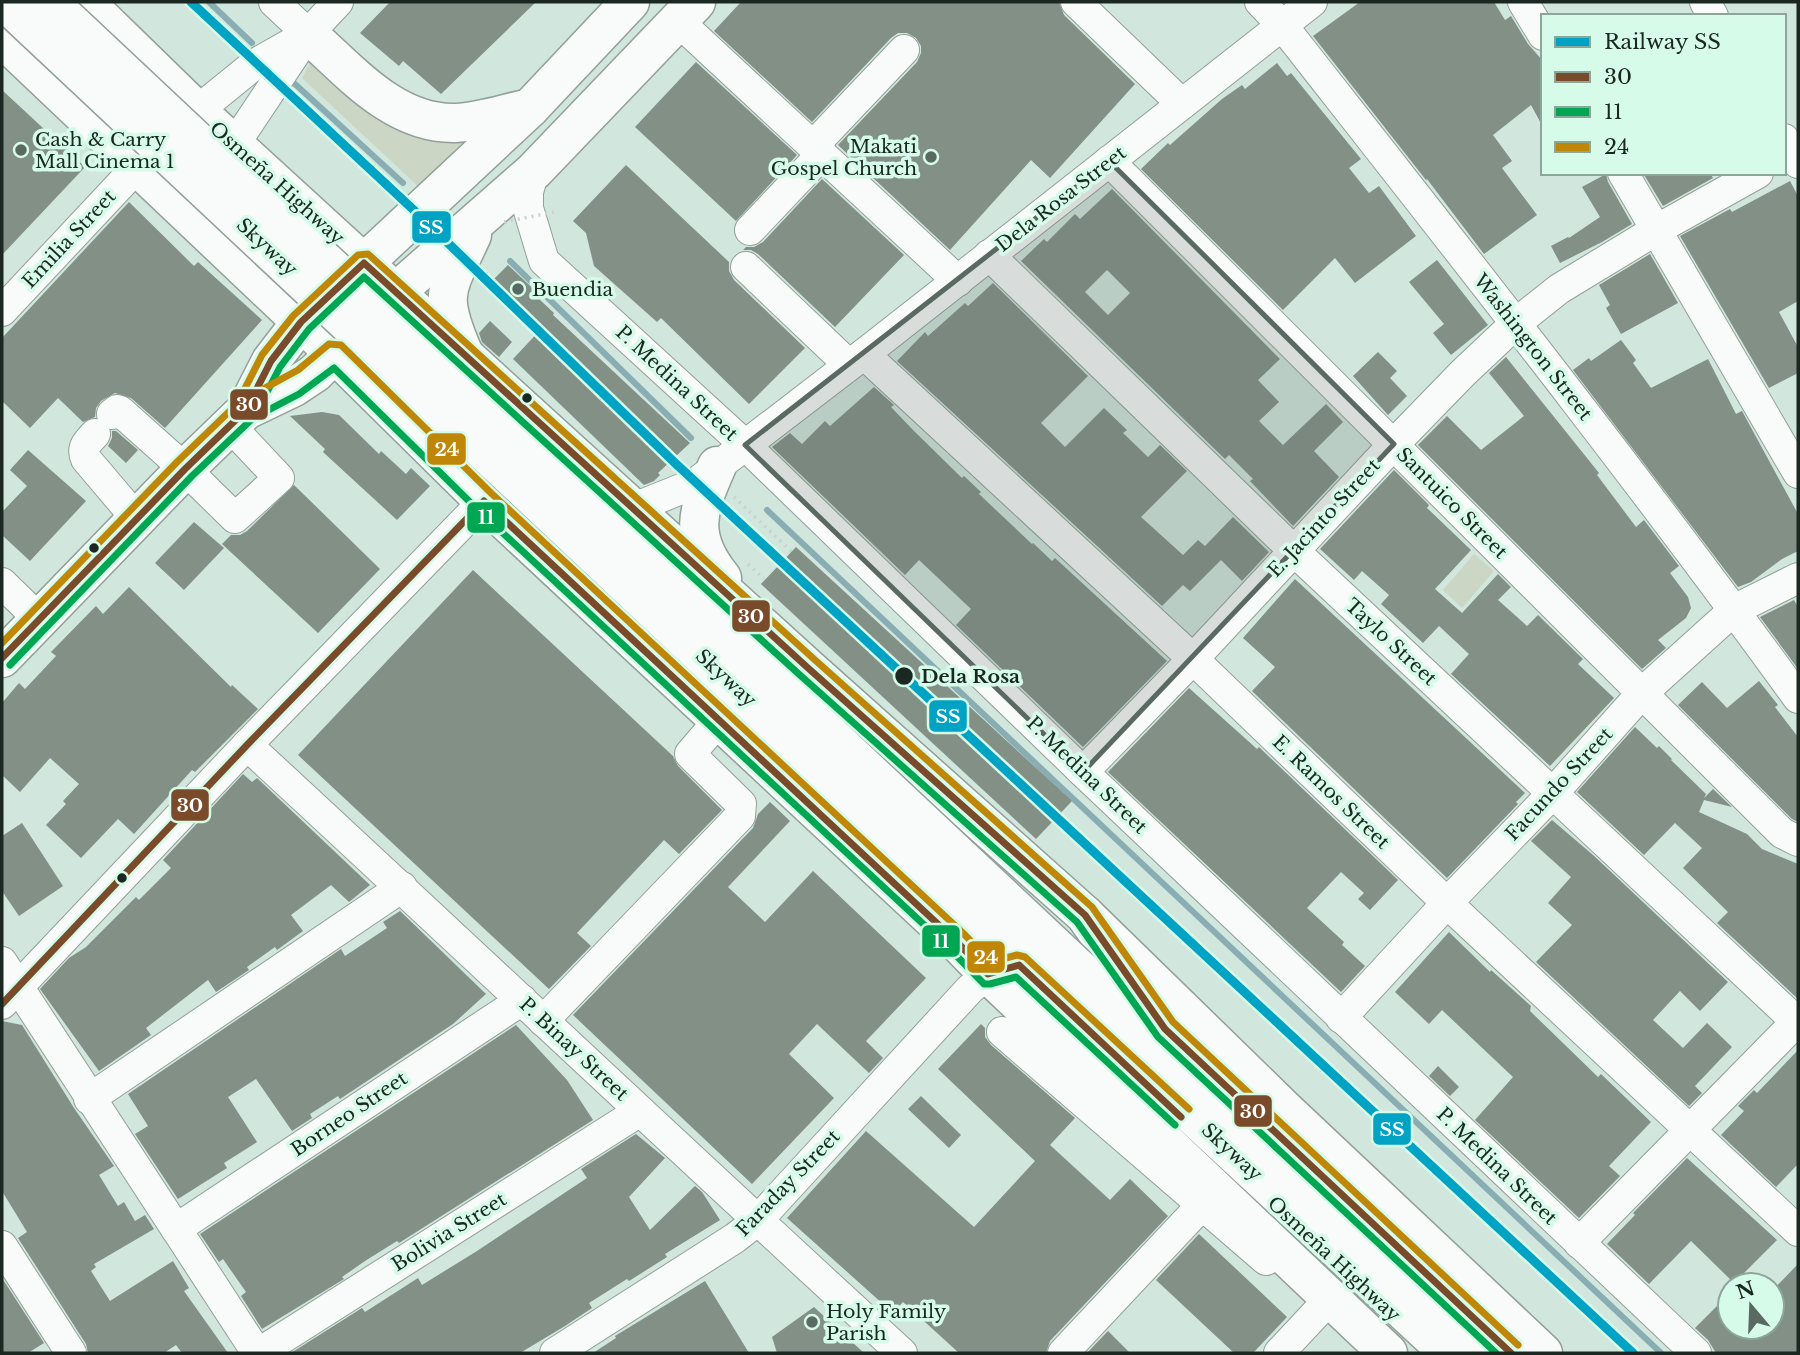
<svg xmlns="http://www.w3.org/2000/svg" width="1800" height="1355" viewBox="0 0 1800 1355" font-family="'Libre Baskerville',serif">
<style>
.green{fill:#cbd7c4}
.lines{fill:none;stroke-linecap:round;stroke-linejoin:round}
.stream{stroke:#88aeb3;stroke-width:6}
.building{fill:#829086;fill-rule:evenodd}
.minor-casing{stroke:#91a099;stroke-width:32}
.major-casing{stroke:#91a099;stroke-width:41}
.highway-casing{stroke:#91a099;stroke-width:41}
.path{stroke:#cad1ce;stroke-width:3.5;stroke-dasharray:2 5;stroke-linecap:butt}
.minor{stroke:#f8fbfa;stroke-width:30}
.major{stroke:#f8fbfa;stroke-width:38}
.highway{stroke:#f8fbfa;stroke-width:38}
.highway-bridge-casing{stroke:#91a099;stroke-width:41;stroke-linecap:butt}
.path-bridge{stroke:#cad1ce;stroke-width:3.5;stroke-dasharray:2 5;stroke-linecap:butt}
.highway-bridge{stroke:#f8fbfa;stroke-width:38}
.bus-1-casing{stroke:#d6fbe9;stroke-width:12}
.bus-2-casing{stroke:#d6fbe9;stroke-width:12}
.bus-3-casing{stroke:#d6fbe9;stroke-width:12}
.bus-1{stroke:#7a4b2a;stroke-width:7}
.bus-2{stroke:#00a651;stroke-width:7}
.bus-3{stroke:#c08608;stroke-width:7}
.rail-1-casing{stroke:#d6fbe9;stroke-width:14}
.rail-1{stroke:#01a3c5;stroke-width:9}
.marked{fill:#5a6a62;fill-opacity:0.2;stroke:#5a6a62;stroke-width:5;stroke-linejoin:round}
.poi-dot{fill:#5a6a62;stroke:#d6fbe9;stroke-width:2.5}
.bus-dot{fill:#1a2821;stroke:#d6fbe9;stroke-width:2.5}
.labels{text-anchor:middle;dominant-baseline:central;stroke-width:7;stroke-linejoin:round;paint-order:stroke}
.poi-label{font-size:19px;fill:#1a2821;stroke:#d6fbe9;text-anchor:start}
.street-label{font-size:19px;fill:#1a2821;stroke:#d6fbe9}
.stop-label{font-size:19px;font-weight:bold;fill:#1a2821;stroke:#d6fbe9;text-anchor:start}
.line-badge{stroke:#d6fbe9;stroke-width:2.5}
.badge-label{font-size:19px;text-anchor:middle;font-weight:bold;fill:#fff}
</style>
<rect width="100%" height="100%" fill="#d1e6dc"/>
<!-- green -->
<g class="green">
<path d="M315,54l156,84 -51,50 -118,-110z"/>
<path d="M1474,554l20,17 -32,37 -19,-18z"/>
</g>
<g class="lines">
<!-- stream -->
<g class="stream">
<path d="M209,2l43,41"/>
<path d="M295,84l108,99"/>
<path d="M510,261l181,177"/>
<path d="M767,510l894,843"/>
</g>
</g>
<!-- building -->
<g class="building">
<path d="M390,2h146l-95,92 -38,-33 -4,5 -39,-33z"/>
<path d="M741,2h318l5,13 71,69 -85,94 -19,-18 -81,90 -112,-105 79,-83 4,-9v-7l-5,-8 -9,-5h-9l-7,5 -79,84 -98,-91z"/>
<path d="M1360,2h134l11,18 6,-4 17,28 15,17v66l-12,-22 -38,30 19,26 -10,7 35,47 -53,39 -57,-75 -1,1 -113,-144z"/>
<path d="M696,62l101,93 -61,66 -101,-94z"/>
<path d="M1277,63l10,13 4,-3 70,86 -12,9 20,25 10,-7 37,50 -61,47 -20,-25 -52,52 -142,-141 27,-26 2,2 52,-46 20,-14 3,4z"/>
<path d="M2,90l83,77 -83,88z"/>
<path d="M626,165l103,97v9l5,9 71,68 -56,56 -88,-86 -4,4 -63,-56 -8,-33 -13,-12z"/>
<path d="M1643,173h67l3,5 -50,28z"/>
<path d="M1606,174l2,8 24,42 -30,18 -42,21 -9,-17 17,-9 1,1 31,-21 -18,-30z"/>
<path d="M822,179l82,76 -69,72 -77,-73 -7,-4h-8l3,-3h8l9,-5z"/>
<path d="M1790,181l8,15v105l-19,11 19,35v26l-29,15 -89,-152 50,-27 2,3z"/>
<path d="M1112,189l168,170 -22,21 21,22 -20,19 24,24 43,-41 17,18 -29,29 25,26 -46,49 -43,-45 3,-2 -24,-24 -4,4 -204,-198 23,-22 3,3 28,-28 5,5zM1107,270l23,23 -22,22 -23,-23z"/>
<path d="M129,202l65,64 4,-4 64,58 -97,108 -34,-30 -16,-5 -14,8 -5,7 -1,9 -12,5 -25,-24 -28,30 -28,-27v-63z"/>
<path d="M1650,254l28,49 -57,31 -15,-26 4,-3 -11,-20z"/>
<path d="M1437,260l51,65 -37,30 -18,-22 11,-9 -35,-42z"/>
<path d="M508,265l35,33 -3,2 14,13 -1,2 137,128 -32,30 2,2 -6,6 -10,4 -131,-126 30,-32 -51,-46z"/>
<path d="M993,283l95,93 -47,47 24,24 39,-39 23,22 -4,3 25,24 12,-12 27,26 -46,46 42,38 15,-15 7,6 28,-29 36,35 -27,29 -21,-21 -31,31 -7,-6 -21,21 -265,-245 28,-29 3,4 37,-33 3,3z"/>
<path d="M490,321l22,21 -13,15 -17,-15 -3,-9z"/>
<path d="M1621,340l15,20 -3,3 18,25 57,-29 28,55 6,-3 56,103v37l-16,8 -31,23 -13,5 -165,-217 16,-12 2,3z"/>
<path d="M1378,352l19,19 -7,7 17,18 -19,19 -35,-39z"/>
<path d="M1506,357l93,116 -2,2 39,52 8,-7 35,46 -9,7 18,24 3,11 -5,10 -28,22 8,8 -24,21 -224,-224 29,-29 34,34 43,-34 -35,-43z"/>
<path d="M874,387l20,18 -3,2 22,23 49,48 2,-2 17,16 -2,2 53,50 1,-1 19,18 3,-3 112,103 -84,86 -127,-122 15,-16 -52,-49 -14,15 -133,-128 18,-14 12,11 23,-23 5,5z"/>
<path d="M322,412l17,3 40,39 2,-3 25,23 5,-6 19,18 -33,34 -74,-68 2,-3 -35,-33z"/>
<path d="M112,431h4l22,19 -12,13 -18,-17 4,-8z"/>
<path d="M28,450l58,51 -56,60 -28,-26v-23l25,-26 -17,-16z"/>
<path d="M1394,470l35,35 -2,3 44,42 -36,39 27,24 36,-39 13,13 -13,13 29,26 11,-11 45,44 -5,5 36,34 -64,68 -99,-92 18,-20 -30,-28 -16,17 -42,-39 8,-9 -27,-24 -8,9 -34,-31z"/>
<path d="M294,485l86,84 -62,64 -96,-89 9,-9h9l7,-4z"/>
<path d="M194,522l30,26 -40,42 -29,-27z"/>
<path d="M796,547l276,254 -36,38 -275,-255z"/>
<path d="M473,570l200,186 5,10 44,44 -43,44 -15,-14 -87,93 14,13 -42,43 -251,-234z"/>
<path d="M1295,579l230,214 -9,9 2,2 -71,74 -195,-187 23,-24 -32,-29z"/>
<path d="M129,587l102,100 1,-2 26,24 -63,63 -3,-2 -58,64 -16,-15 -37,39 -35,-33 20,-21 -3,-3 16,-17 -29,-26 -30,34 -18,-17v-72l17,-20 6,6 31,-33 -5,-4 45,-46 7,8z"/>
<path d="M1794,600l4,7v62l-38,-52z"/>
<path d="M1759,681l19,24 -3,2 23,30v85l-6,-3 -114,-114 24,-23 25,26z"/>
<path d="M1189,688l68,61 2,-2 139,133 -28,30 -12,-11 6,-6 -23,-21 -34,36 37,34 -2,3 23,21 -24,26 -233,-220z"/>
<path d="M1635,727l22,21 2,-2 13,13 -1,1 35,34 -2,4 9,-9 19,18 -28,-7 -5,12 48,22 15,15 36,15v135l-81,-76 11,-11 -45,-44 19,-20 -27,-25 -31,32 -67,-63z"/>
<path d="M243,774l9,8 5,-4 113,107 -21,17 -18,-17 -40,30 12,16 -26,19 -2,-3 -28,20 2,3 -33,22 -8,-12 -62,48 5,7 -52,36 -59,-82 29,-31 17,-11 50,-50 3,3 32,-32 -8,-8z"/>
<path d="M770,802l20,19 -62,66 37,35 48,-51 113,107 -60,63 17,17 -14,15 -52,-49 -28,30 45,44 -82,86 -179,-169 180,-187 5,-14z"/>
<path d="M1552,820l41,35 135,127 -28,29 -20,-20 -27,29 30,28 24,-25 25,24 -37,39 7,7 -13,13 -153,-144 36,-37 -24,-22 23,-26 -40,-36z"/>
<path d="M22,823l41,63 -44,30 -17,-25v-55z"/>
<path d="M400,911l86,83 -33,30 -113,75 -2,-3 -28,18 2,4 -20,13 -36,-52 -28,18 29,45 -33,21 3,5 -49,31 -43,-65 13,-8 -20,-32 213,-145 4,7 42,-28 -4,-6z"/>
<path d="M1449,932l41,40 1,-2 40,36 -1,5 68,66 3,-3 50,48 -42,44 11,10 -41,42 -104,-98 38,-43 -71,-67 -13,14 -34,-32z"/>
<path d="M2,1021l20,4 52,83 40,58 -15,9 19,31 6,-4 11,19 10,-6 9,14 -60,35 2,3 -5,4 19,30 63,-40 16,27 -5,3 44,62h-46l-6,-8 -12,8h-76l-2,-9 -68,-106 9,-6 -25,-41z"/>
<path d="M981,1024l4,4v9l6,8 84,73 -25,27 60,55 20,-21 38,37 -118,125 -4,12h-87l-56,-51 -10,11 -106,-95 79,-87 108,96 61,-66 -97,-92z"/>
<path d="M516,1025l51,55 26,40 -194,123 -2,-2 -32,20 -23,16 2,2 -82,50 -21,-33 5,-4 -23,-33 -4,3 -19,-28z"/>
<path d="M1798,1050v114l-22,23 -55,-52 23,-24 -6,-5 16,-16 3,3z"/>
<path d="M1438,1066l21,21 -9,9 -21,-20z"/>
<path d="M921,1096l40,39 -12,13 -41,-39z"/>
<path d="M636,1134l29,24 -36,39 21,33 45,-44 7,6 18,28 -55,34 2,3 -38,24 -2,-2 -38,24 3,5 -27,18 -45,27h-229l71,-45 3,4 53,-34 4,7 55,-34 110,-73 -6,-9z"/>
<path d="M1687,1158l90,82 -43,43 -43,-42 -42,43 -42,-40 28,-29 -2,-2z"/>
<path d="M1199,1234l88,83 -34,36h-19l-78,-73z"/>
<path d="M1798,1264v89h-82l-8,-13 -13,-12 35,-35v34h42v-36z"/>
<path d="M2,1278l42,65 -16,10h-26z"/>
<path d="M705,1281l44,72h-156l23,-15 -1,-2z"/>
<path d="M814,1307l50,46h-87l-5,-16z"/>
<path d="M1108,1331l22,22h-43z"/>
</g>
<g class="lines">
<defs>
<g id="minor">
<path d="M274,2l34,32"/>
<path d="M1076,2l106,102"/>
<path d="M1260,2l22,23c174,222 350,444 516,673"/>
<path d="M1523,2l20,33"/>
<path d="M1705,2l8,14"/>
<path d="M678,21l280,260"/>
<path d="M1784,139l14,24"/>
<path d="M813,146l91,-96"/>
<path d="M219,160l15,-15 74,-111 30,-32"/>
<path d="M1109,161l673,672 16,8"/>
<path d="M534,171l-6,21v16l16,53 201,184 338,327 613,581"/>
<path d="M1623,173l175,300"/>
<path d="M750,230l72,-76"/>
<path d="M989,255l304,295 505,473"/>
<path d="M746,267l103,98"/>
<path d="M2,311l135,-144 60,-56 58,-47 53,-30"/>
<path d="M864,354l329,305 254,244 351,328"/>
<path d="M112,414l5,-4 3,1 65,58 50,49 44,-40 -49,-52"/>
<path d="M95,434c-8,9 -14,13 -9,25l50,59"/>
<path d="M634,508l62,-25 168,-129 448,-352"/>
<path d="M2,583l37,36"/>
<path d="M247,745c219,202 435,407 655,608"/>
<path d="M1083,772l110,-113 201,-215 69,-71 52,-49 44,-35 97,-59 102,-57"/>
<path d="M2,962l255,391"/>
<path d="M2,1004l245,-259 237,-244"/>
<path d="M1341,1018l106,-115 106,-110 89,-100 92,-83 64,-32"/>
<path d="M543,1021l197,-205 1,-12 -51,-50 29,-34"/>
<path d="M1002,1032l264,228"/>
<path d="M89,1099l313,-212"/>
<path d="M176,1229l346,-229"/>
<path d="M1579,1243l219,-223"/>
<path d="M2,1246l69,107"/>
<path d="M259,1353l381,-242"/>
<path d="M555,1353l180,-115 22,-17 213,-232 18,-15"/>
<path d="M1063,1353l138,-147"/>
<path d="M1279,1353l43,-46"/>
</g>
<g id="major">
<path d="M85,2l112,109 268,245 343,312 277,247 80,114"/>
<path d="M308,34c42,37 86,91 148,89 24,-1 50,-10 74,-15"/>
<path d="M2,38l332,315 150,148 472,440 32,33 31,-9"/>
<path d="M463,352c-26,-60 -16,-62 9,-117"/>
<path d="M246,410l25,-49 30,-39 229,-214 100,-106"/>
<path d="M717,466c-20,45 -29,70 5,112"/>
<path d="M2,658l183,-189 61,-59 48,-23 21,-14 81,-81 138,-121 162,-169"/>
</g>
<g id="highway">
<path d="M1085,915l199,194 259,244"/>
<path d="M988,974l400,379"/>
<path d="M1155,1040l337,313"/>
<path d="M1134,1061l315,292"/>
</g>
</defs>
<!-- minor casing -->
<use href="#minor" class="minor-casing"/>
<!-- major casing -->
<use href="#major" class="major-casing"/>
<!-- highway casing -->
<use href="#highway" class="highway-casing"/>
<!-- path -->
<g class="path">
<path d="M734,497l58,55"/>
<path d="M748,564l16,15"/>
</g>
<!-- minor -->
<use href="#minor" class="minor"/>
<!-- major -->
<use href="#major" class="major"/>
<!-- highway -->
<use href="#highway" class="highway"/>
<defs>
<g id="highway-bridge">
<path d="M5,2l1129,1059"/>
<path d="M49,2l1106,1038"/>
</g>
</defs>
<!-- highway-bridge casing -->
<use href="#highway-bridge" class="highway-bridge-casing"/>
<!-- path-bridge -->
<path class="path-bridge" d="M504,222l50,-10"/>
<!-- highway-bridge -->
<use href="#highway-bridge" class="highway-bridge"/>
<defs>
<g id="bus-1">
<path d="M2,658l183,-189 61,-59 25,-49 30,-39 63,-59 444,405 277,247 80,114 346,324"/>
<path d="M2,1004l245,-259 237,-244 472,440 32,33 31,-9 162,152"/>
</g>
<g id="bus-2">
<path d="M251,419l48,-25 35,-26 143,141 472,439 35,36h6l26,-7 159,148"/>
<path d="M10,665l182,-189 62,-59 26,-50 29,-38 55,-52 437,399 276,246 81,115 338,316"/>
</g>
<g id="bus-3">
<path d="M241,401l57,-31 31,-26 12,1 150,148 472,440 28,29 26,-7 8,2 164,152"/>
<path d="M2,643l175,-181 60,-58 25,-49 31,-39 65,-61 10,-1 447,406 277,247 81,115 345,323"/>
</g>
</defs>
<!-- bus-1 casing -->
<use href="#bus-1" class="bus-1-casing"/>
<!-- bus-2 casing -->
<use href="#bus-2" class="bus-2-casing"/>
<!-- bus-3 casing -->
<use href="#bus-3" class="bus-3-casing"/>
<!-- bus-1 -->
<use href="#bus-1" class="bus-1"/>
<!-- bus-2 -->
<use href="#bus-2" class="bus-2"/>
<!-- bus-3 -->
<use href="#bus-3" class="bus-3"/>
<defs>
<path id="rail-1" d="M191,2l227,212 256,248 959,891"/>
</defs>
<!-- rail-1 casing -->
<use href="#rail-1" class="rail-1-casing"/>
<!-- rail-1 -->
<use href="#rail-1" class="rail-1"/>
</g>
<!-- marked area -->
<path class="marked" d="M1109,161l285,283 -311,328 -338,-327z"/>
<!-- markers -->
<g class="poi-dot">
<circle cx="21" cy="150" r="7"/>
<circle cx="931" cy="157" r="7"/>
<circle cx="518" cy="289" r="7"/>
<circle cx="812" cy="1322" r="7"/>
</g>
<g class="bus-dot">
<circle cx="527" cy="398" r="6"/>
<circle cx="94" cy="548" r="6"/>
<circle cx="904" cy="676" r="10"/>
<circle cx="122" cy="878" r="6"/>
</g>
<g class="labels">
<!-- poi labels -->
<g class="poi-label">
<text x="35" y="139">Cash &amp; Carry<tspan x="35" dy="22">Mall Cinema 1</tspan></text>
<text x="917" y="146" text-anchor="end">Makati<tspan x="917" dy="22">Gospel Church</tspan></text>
<text x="532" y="289">Buendia</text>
<text x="826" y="1311">Holy Family<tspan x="826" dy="22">Parish</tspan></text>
</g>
<!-- street labels -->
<g class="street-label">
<text transform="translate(277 183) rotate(42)">Osmeña Highway</text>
<text transform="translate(1061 199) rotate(-38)">Dela Rosa Street</text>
<text transform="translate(69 239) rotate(-47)">Emilia Street</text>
<text transform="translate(267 247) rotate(43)">Skyway</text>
<text transform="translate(1533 347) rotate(52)">Washington Street</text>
<text transform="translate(677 383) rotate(43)">P. Medina Street</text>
<text transform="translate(1452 503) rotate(45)">Santuico Street</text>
<text transform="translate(1324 518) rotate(-47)">E. Jacinto Street</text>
<text transform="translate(1391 642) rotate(43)">Taylo Street</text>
<text transform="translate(726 678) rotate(43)">Skyway</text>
<text transform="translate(1087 775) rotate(44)">P. Medina Street</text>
<text transform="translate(1559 784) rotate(-47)">Facundo Street</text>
<text transform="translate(1331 792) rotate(44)">E. Ramos Street</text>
<text transform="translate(574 1049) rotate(43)">P. Binay Street</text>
<text transform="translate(349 1114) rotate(-34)">Borneo Street</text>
<text transform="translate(1232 1152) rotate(43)">Skyway</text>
<text transform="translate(1497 1166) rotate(44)">P. Medina Street</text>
<text transform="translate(788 1183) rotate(-46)">Faraday Street</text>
<text transform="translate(449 1232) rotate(-32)">Bolivia Street</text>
<text transform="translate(1334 1259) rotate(43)">Osmeña Highway</text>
</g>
<!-- stop labels -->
<g class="stop-label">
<text x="921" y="676">Dela Rosa</text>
</g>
</g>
<g class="line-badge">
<rect x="411" y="210" width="41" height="34" rx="7" fill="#01a3c5"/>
<rect x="229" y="388" width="40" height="33" rx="7" fill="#7a4b2a"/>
<rect x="426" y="432" width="41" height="34" rx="7" fill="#c08608"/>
<rect x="466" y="501" width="40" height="33" rx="7" fill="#00a651"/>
<rect x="731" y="599" width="40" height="34" rx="7" fill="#7a4b2a"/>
<rect x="928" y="699" width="40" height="34" rx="7" fill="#01a3c5"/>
<rect x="170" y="788" width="40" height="34" rx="7" fill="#7a4b2a"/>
<rect x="921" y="924" width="40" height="34" rx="7" fill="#00a651"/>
<rect x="966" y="940" width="40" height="34" rx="7" fill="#c08608"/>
<rect x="1233" y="1094" width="40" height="34" rx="7" fill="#7a4b2a"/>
<rect x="1372" y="1112" width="40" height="34" rx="7" fill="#01a3c5"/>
</g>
<g class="badge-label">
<text x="431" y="234">SS</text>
<text x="249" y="411">30</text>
<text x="447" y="456">24</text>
<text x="486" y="524">11</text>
<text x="751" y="623">30</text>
<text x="948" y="723">SS</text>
<text x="190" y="812">30</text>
<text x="941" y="948">11</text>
<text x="986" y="964">24</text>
<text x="1253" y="1118">30</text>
<text x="1392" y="1136">SS</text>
</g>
<!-- border -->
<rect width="1800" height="1355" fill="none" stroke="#1a2821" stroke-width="7"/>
<!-- legend -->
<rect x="1541" y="14" width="245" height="161" fill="#d6fbe9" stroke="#8ba799" stroke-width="2"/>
<rect x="1555" y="37" width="35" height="10" fill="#01a3c5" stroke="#8ba799" stroke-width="2"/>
<text x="1604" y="49" font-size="21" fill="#1a2821">Railway SS</text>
<rect x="1555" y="72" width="35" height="10" fill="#7a4b2a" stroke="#8ba799" stroke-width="2"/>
<text x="1604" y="84" font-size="21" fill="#1a2821">30</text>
<rect x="1555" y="107" width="35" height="10" fill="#00a651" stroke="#8ba799" stroke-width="2"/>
<text x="1604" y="119" font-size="21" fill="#1a2821">11</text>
<rect x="1555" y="142" width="35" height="10" fill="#c08608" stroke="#8ba799" stroke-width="2"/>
<text x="1604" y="154" font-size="21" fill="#1a2821">24</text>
<!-- north arrow -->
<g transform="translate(1751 1306) rotate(341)"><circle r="33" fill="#d6fbe9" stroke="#8ba799" stroke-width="2"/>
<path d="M0-5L12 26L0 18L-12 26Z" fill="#5a6a62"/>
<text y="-10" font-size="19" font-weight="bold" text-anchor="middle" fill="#1a2821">N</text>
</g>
</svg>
